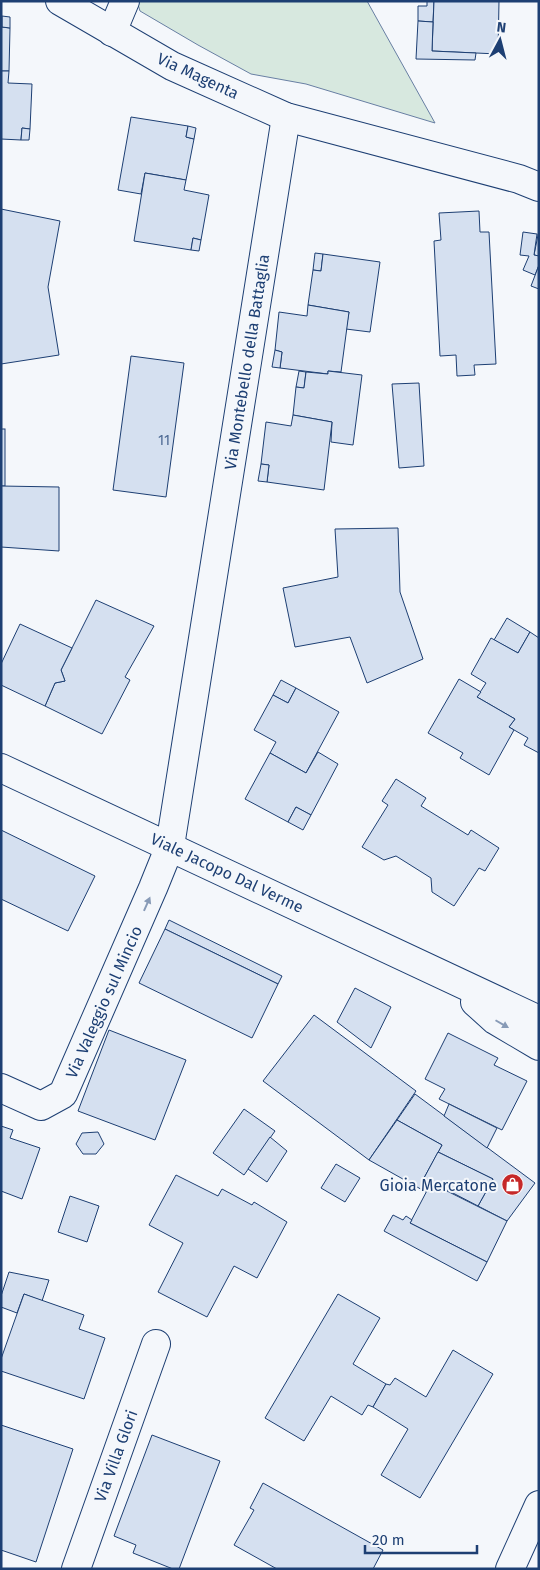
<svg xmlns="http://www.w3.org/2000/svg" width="540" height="1570" viewBox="0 0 540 1570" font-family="'Fira Sans',sans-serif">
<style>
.green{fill:#d7e8df;stroke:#687fa3}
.building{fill:#d5e0f0;stroke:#1d3f73}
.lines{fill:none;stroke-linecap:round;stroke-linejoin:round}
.minor-casing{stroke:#1d3f73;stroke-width:30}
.secondary-casing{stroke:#1d3f73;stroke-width:30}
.primary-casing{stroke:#1d3f73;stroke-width:30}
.minor{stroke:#f4f7fb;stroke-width:28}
.secondary{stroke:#f4f7fb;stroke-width:28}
.primary{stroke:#f4f7fb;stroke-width:28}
.oneway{fill:#889bb7}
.labels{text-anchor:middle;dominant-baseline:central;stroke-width:4;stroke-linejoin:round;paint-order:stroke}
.number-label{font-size:14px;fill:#4b6792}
.street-label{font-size:16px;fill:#1d3f73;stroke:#f4f7fb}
.poi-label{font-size:16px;fill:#1d3f73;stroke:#f4f7fb;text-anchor:end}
</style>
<rect width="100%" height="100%" fill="#f4f7fb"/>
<!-- green -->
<path class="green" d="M137,1h230l68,122 -129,-39 -55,-10 -53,-29 -58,-34z"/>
<!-- building -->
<g class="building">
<path d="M427,1h7l-1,21 -15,-1v-15h9z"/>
<path d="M434,1h65l-1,53 -66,-3z"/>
<path d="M1,16l1,11 8,1 -1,43h-8z"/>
<path d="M2,16l8,1v11l-8,-1z"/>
<path d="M418,21l15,1 -1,29 44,2 -1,7 -59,-1z"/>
<path d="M1,71h8l-1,12 24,1 -2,45 -8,-1 -1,12 -20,-1z"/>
<path d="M131,117l57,9 -2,11 8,2 -8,41 -41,-7 -4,21 -23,-4z"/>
<path d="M188,126l8,2 -2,11 -8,-2z"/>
<path d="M22,128l8,1 -1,11h-8z"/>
<path d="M145,173l41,7 -2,10 25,5 -8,45 -8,-2 -2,12 -57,-9z"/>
<path d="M1,209l59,12 -12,66 11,68 -58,9z"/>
<path d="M479,211l1,21h9l7,132 -22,1 1,10 -18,1 -1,-21 -16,1 -6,-115 7,-1 -2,-27z"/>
<path d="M539,230v26l-5,-1z"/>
<path d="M523,232l14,2 -3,21 5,1v9l-4,10 -12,-5 6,-14 -9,-1z"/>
<path d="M193,238l8,2 -2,11 -8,-1z"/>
<path d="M315,253l8,1 -2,17 -8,-1z"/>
<path d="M323,254l57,8 -10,70 -24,-3 3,-17 -41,-7 5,-35 8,1z"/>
<path d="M539,265v24l-8,-3z"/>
<path d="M308,305l41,7 -8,60 -13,-1v3l-48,-6 2,-16 -7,-2 4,-38 28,4z"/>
<path d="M275,350l7,2 -2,16 -8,-1z"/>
<path d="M131,356l53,7 -18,134 -53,-7z"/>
<path d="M299,371l7,1 -2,16 -8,-1z"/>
<path d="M328,371l34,4 -9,70 -22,-3 1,-20 -39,-7 3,-28 8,1 2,-16 22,2z"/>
<path d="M419,383l5,83 -25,2 -7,-84z"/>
<path d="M293,415l39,7 -8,68 -57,-8 2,-17 -8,-1 5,-42 25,4z"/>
<rect x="1" y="429" width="4" height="57"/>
<path d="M261,464l8,1 -2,17 -9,-1z"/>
<path d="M1,486l58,1v64l-58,-4z"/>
<path d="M398,528l2,64 23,67 -56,24 -17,-46 -55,10 -12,-59 55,-11 -3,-48z"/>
<path d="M96,600l58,26 -29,51 5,3 -28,54 -57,-28 10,-23 10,-2 -4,-11z"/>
<path d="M507,618l23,14 -12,21 -24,-13z"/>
<path d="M20,624l52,24 -11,22 4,11 -10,2 -10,23 -44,-21v-21z"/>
<path d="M530,632l9,6v115l-15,-8 4,-7 -19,-11 6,-8 -38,-22 9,-14 -15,-9 20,-36 27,15z"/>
<path d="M459,679l22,13 -4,5 38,22 -6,8 5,3 -25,45 -29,-17 3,-5 -35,-20z"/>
<path d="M281,680l15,8 -8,15 -15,-8z"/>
<path d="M296,688l43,24 -33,61 -36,-20 6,-11 -22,-12 19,-35 15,8z"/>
<path d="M318,752l20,12 -27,51 -15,-8 -8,15 -43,-23 25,-46 36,20z"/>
<path d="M396,779l30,19 -5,8 47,29 3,-5 28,18 -14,23 -6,-3 -25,38 -22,-14 -1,-14 -35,-22 -12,4 -22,-13 26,-42 -6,-4z"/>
<path d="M296,807l15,8 -8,15 -15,-8z"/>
<path d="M1,830l94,46 -27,55 -67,-32z"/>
<path d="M169,920l113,56 -4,8 -113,-55z"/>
<path d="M165,929l113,55 -26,54 -113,-55z"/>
<path d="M355,988l36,19 -20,41 -34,-26z"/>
<path d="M314,1015l102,76 -47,69 -106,-79z"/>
<path d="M109,1030l77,30 -31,80 -77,-29z"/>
<path d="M448,1033l50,25 -4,7 33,16 -25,49 -63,-31 6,-10 -20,-10z"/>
<path d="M415,1094l120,89 -28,38 -29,-15 15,-27 -55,-27 4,-7 -45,-25z"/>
<path d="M449,1104l48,24 -10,20 -43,-32z"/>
<path d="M244,1109l31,22 -31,44 -31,-22z"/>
<path d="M397,1120l45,25 -18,33 7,5 -5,9 -57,-32z"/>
<path d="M1,1126l12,4 -3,8 30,10 -18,51 -21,-8z"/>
<path d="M98,1132l6,12 -8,10h-13l-7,-10 6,-11z"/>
<path d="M270,1137l17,14 -20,31 -19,-13z"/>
<path d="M438,1152l55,27 -15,27 -54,-28z"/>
<path d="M336,1164l24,14 -15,24 -24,-14z"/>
<path d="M176,1175l42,21 4,-7 30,16 2,-3 33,20 -30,56 -23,-12 -27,51 -49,-25 25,-49 -34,-18z"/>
<path d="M431,1183l76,38 -20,41 -77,-39z"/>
<path d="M70,1196l29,10 -12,36 -29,-10z"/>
<path d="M393,1215l10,5 3,-4 6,4 -2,3 77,39 -10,19 -93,-50z"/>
<path d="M9,1272l40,8 -7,21 -18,-7 -7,19 -16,-6v-11z"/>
<path d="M24,1294l60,21 -5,14 26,9 -21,61 -83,-28v-12z"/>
<path d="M338,1294l42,24 -27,46 33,20 -13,23 -5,-2 -6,10 -31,-19 -27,45 -39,-23z"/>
<path d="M453,1350l40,24 -73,124 -39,-23 27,-46 -35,-22 13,-23 4,1 5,-7 31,19z"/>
<path d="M1,1425l72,24 -37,113 -35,-12z"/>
<path d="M152,1435l68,26 -41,108h-6l-40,-16 3,-8 -22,-9z"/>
<path d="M263,1483l120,67 -10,19h-96l-43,-24 20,-35 -4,-2z"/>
</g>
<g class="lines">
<defs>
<g id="minor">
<path d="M60,1l112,65 114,51 233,62 20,8"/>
<path d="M112,32l13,-31"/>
<path d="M1,1088l40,18 22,-12 90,-206 17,-42 116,-729"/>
<path d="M76,1569l80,-225"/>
</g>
<path id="secondary" d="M510,1569l29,-64"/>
<g id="primary">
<path d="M1,768l538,252"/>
<path d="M475,1002l20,18 44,26"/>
</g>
</defs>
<!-- minor casing -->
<use href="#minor" class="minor-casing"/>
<!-- secondary casing -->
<use href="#secondary" class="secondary-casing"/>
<!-- primary casing -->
<use href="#primary" class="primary-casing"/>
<!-- minor -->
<use href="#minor" class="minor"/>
<!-- secondary -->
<use href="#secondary" class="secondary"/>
<!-- primary -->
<use href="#primary" class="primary"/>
</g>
<!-- one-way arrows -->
<defs><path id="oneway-solid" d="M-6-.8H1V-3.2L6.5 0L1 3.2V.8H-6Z" transform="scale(1.25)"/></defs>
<g class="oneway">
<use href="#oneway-solid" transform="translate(147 904) rotate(-66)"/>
<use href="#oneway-solid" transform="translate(502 1024) rotate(30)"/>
</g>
<!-- icons -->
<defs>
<symbol id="shop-disc" viewBox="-11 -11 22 22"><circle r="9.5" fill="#c62828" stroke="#f4f7fb"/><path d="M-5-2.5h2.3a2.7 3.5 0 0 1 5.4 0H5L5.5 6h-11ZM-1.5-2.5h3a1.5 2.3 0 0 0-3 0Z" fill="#fff"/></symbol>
</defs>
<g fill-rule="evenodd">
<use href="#shop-disc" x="500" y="1172" width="25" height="25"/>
</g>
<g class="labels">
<!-- number labels -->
<g class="number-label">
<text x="164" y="440">11</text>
</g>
<!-- street labels -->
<g class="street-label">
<text transform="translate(198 76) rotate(25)">Via Magenta</text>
<text transform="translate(247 362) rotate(-81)">Via Montebello della Battaglia</text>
<text transform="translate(227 873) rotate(25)">Viale Jacopo Dal Verme</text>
<text transform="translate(104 1002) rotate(-66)">Via Valeggio sul Mincio</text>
<text transform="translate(116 1456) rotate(-70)">Via Villa Glori</text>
</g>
<!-- poi labels -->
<g class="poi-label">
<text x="497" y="1185">Gioia Mercatone</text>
</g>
</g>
<!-- border -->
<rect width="540" height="1570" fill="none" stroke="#1d3f73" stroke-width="5"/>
<!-- north arrow -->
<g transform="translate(500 40) rotate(7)" stroke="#f4f7fb" stroke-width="4" paint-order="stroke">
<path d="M0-4L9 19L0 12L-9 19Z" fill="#1d3f73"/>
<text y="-8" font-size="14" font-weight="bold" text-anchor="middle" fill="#1d3f73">N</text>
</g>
<!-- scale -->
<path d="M365 1545v8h112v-8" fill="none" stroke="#1d3f73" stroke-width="2.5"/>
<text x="372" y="1545" font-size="15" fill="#1d3f73" stroke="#f4f7fb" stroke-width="4" paint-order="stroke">20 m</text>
</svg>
